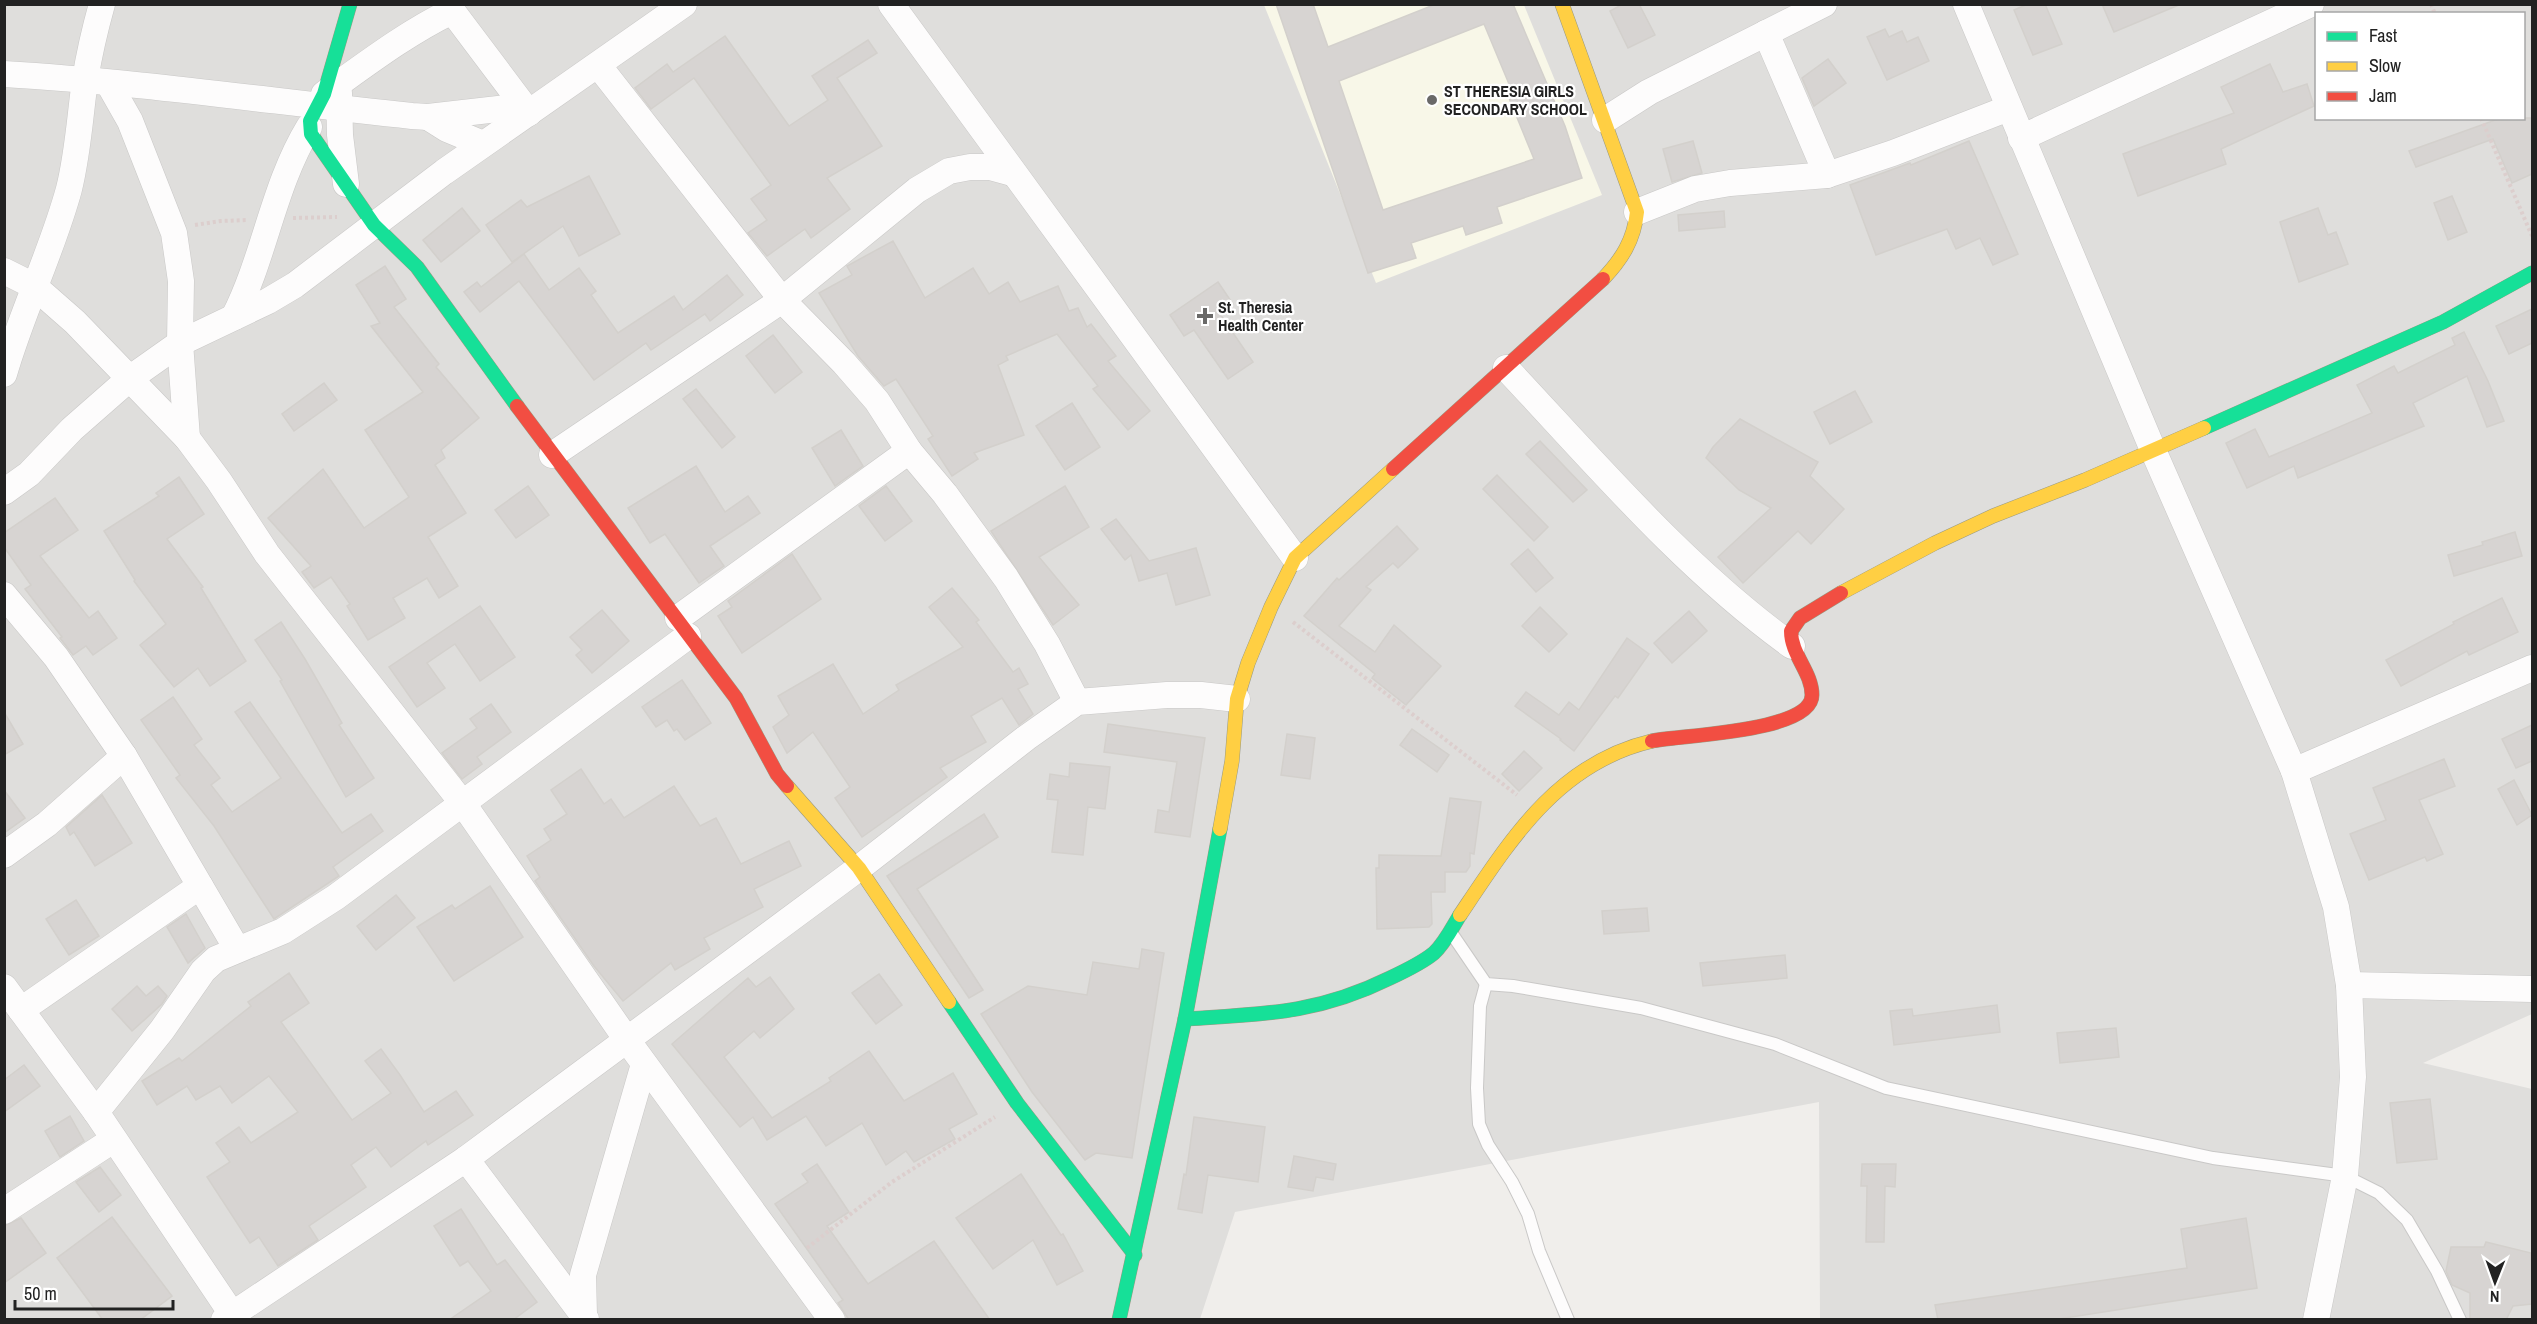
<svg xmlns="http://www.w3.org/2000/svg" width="2537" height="1324" viewBox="0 0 2537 1324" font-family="'Archivo Narrow',sans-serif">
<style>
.residential{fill:#dfdedc;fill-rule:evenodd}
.education{fill:#f8f7e8}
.building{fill:#d7d4d2;stroke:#d3d0cc;stroke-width:1.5;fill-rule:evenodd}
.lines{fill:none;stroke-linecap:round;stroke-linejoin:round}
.lane-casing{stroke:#c9c8c7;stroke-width:14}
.street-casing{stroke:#c9c8c7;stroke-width:27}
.fast-casing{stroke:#999a82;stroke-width:15}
.slow-casing{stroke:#999a82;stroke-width:15}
.jam-casing{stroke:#999a82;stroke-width:15}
.path{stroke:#dccecd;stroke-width:4;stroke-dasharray:3 3;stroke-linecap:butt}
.lane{stroke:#fdfcfc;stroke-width:12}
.street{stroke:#fdfcfc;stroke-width:26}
.fast{stroke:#16e098;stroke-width:14}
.slow{stroke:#ffcf43;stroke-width:14}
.jam{stroke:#f24e42;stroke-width:14}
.poi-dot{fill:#6a6968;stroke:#fff;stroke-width:2}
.labels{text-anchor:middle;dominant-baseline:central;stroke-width:4.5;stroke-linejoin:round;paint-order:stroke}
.poi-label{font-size:16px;font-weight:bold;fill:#222;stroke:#fff;text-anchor:start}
</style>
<rect width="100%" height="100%" fill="#f0eeeb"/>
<!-- residential -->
<path class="residential" d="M5,5h2527v1009l-109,49 109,26v230h-712l-1,-217 -584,110 -35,107 -1195,1zM2316,14h208v104h-208z"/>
<!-- education -->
<path class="education" d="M1264,5h260l78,190 -226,88z"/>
<!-- building -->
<g class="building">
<path d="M1276,4h37l15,43 108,-43h77l52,122 17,52 -85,29 5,16 -36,12 -3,-9 -52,17 5,15 -48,15zM1484,24l25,60 -5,2 30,73 -151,51 -44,-129z"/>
<path d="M1623,4h16l16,31 -27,13 -18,-37z"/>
<path d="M2028,4h17l17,40 -29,11 -19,-45z"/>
<path d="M2102,4h77v1l-65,27z"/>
<path d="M1885,29l4,8 13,-6 5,11 11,-5 11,24 -42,19 -20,-43z"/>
<path d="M725,36l64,90 39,-26 -16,-24 56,-36 9,13 -40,25 45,68 -55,32 23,31 -39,29 -6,-9 -38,27 -19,-23 19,-13 -16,-21 20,-14 -77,-107 -43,31 -16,-21 32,-24 6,8z"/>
<path d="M1828,59l18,24 -32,23 -12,-28z"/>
<path d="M2270,64l13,28 24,-8 7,22 -93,43 5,15 -88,32 -15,-42 111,-41 -13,-26z"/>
<path d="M2501,118h31v56l-20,9 -19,-44 -77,28 -7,-16z"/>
<path d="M1693,141l9,32 -30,9 -9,-33z"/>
<path d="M1969,141l49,113 -25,11 -13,-27 -24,11 -9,-20 -71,26 -26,-70 60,-22 1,2z"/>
<path d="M589,176l31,58 -41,22 -16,-30 -51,36 -26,-37 35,-25 6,7z"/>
<path d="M2452,196l15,36 -19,8 -14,-37z"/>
<path d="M462,208l18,23 -39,31 -18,-22z"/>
<path d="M2318,208l10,27 8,-3 12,32 -49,18 -19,-60z"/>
<path d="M1724,211l1,16 -46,4 -1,-16z"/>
<path d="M893,241l32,57 48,-30 16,26 19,-12 12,20 38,-16 11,25 9,-3 9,19 4,-3 25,32 -8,5 42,50 -22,19 -35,-41 5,-3 -41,-52 -51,22 2,4 -10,5 26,70 -50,18 4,6 -26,17 -24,-37 5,-3 -37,-57 -12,7 -26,-30 -39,-63 33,-18 -5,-9z"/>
<path d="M524,254l25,36 30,-22 17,23 -5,4 27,38 56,-37 9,14 44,-35 16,20 -33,26 -5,-7 -54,36 -5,-7 -52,37 -75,-99 -39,31 -16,-20 13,-10 4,5z"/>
<path d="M385,266l21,33 -12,8 45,57 -3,3 43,51 -38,32 4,8 -10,7 31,48 -38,24 30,49 -19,12 -12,-20 -34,20 12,20 -37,22 -21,-34 3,-2 -19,-27 -17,11 -12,-16 9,-6 -43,-48 55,-49 41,59 45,-31 -44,-67 58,-38 -52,-66 9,-3 -24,-38z"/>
<path d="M1218,282l15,22 -13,10 33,48 -25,17 -34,-49 -10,6 -14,-21z"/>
<path d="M2532,309v34l-23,11 -13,-28z"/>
<path d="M2464,332l24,49 16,40 -17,6 -20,-51 -54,27 11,23 -126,52 -4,-12 -47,22 -21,-45 29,-14 14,28 103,-44 -15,-28 37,-19 4,7 57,-28 -3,-7z"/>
<path d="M773,335l29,37 -27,21 -29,-37z"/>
<path d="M324,383l13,17 -43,31 -12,-17z"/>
<path d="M696,389l39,48 -13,11 -39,-49z"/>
<path d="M1855,391l17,31 -42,22 -16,-32z"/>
<path d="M1072,403l28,44 -35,23 -29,-44z"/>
<path d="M1740,419l78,43 -8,14 34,33 -33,35 -13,-13 -55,52 -25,-26 53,-49 -32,-18 -33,-32 7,-11z"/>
<path d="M841,430l22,36 -28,20 -23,-38z"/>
<path d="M1540,441l47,49 -14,12 -47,-48z"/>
<path d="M696,466l29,46 23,-16 12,17 -50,33 14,20 -25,17 -34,-49 -15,9 -22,-35z"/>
<path d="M1497,475l51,52 -14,14 -51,-52z"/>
<path d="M179,477l25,37 -37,25 36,48 -2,1 45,73 -36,25 -12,-18 -24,19 -34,-42 26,-21 -32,-43 1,-1 -31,-49 55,-35 -3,-3z"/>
<path d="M528,486l21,29 -33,23 -21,-28z"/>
<path d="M886,486l26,35 -27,20 -26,-35z"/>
<path d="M1065,486l24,41 -50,30 40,48 -26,20 -62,-94z"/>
<path d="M55,498l23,32 -38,26 49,62 9,-7 19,27 -24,17 -7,-9 -13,9 -13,-17 2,-1 -37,-48 6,-4 -27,-38v-14z"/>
<path d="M1116,519l33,42 47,-13 14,47 -34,10 -9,-32 -28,8 -8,-26 -6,5 -24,-31z"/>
<path d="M1397,526l21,23 -20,19 -5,-5 -27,24 5,3 -32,36 36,26 19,-27 47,41 -35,39 -34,-27 3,-4 -71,-58 33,-38 2,2z"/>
<path d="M2515,532l7,24 -68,20 -6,-21 35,-10 -1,-3z"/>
<path d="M1528,549l25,29 -17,14 -25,-28z"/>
<path d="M792,554l29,45 -79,54 -24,-37 14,-9 -4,-6z"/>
<path d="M952,588l27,32 -3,2 37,50 6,-4 9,16 -10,5 15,25 -14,11 -17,-27 -31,18 15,26 -46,26 7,9 -85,60 -27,-39 15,-11 -37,-55 -26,21 -14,-26 16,-12 -11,-19 55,-32 30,50 36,-24 -3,-5 67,-38 -34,-40z"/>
<path d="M2502,598l16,34 -49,23 -2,-4 -66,35 -15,-26 68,-36 -1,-2z"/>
<path d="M480,606l35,51 -35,24 -25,-37 -28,19 18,25 -28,19 -28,-40z"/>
<path d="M1540,607l27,27 -18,18 -27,-26z"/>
<path d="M602,610l27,31 -37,32 -16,-18 6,-5 -12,-13z"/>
<path d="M1689,611l18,20 -35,32 -18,-20z"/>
<path d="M281,622l24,37 37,64 -3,2 35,53 -28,19 -66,-116 2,-1 -27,-40z"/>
<path d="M1627,638l22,16 -31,44 -3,-2 -41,55 -14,-11 1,-1 -46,-33 11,-14 33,23 10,-13 10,8z"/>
<path d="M682,680l29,43 -26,17 -8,-11 -3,2 -7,-11 -11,7 -14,-20z"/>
<path d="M173,697l29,42 -8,6 26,33 -9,7 21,27 49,-34 -46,-66 15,-10 92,131 29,-19 12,17 -50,36 6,9 -65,43 -60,-93 -38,-48 4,-3 -39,-55z"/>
<path d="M491,704l20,28 -34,25 5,7 -20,15 -20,-26 35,-25 -7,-9z"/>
<path d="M4,712l19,32 -19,11z"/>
<path d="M1108,724l97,14 -15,99 -35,-5 3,-22 11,2 8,-50 -73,-10z"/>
<path d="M2532,725v36l-16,7 -14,-29z"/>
<path d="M1412,729l37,26 -12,17 -37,-27z"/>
<path d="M1287,734l28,4 -5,41 -29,-4z"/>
<path d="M1524,751l18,17 -23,23 -17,-17z"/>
<path d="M2444,759l11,27 -36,14 24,54 -16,7 -2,-4 -56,23 -19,-46 36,-14 -13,-32z"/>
<path d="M1070,763l40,4 -5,42 -17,-2 -5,48 -31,-3 6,-52 -11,-1 3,-25 19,3z"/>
<path d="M581,769l23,35 7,-5 13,19 50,-32 26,40 16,-8 25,46 48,-23 12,25 -47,23 9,18 -59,31 6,11 -35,21 -4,-7 -48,38 -29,-35 -59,-85 5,-4 -13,-21 24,-16 -7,-11 23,-15 -16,-24z"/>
<path d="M2514,780l18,35 -15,10 -19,-36z"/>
<path d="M4,790l21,28 -21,15z"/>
<path d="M102,795l30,48 -37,23 -21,-34 -4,3 -4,-8z"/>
<path d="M1450,798l31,4 -7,52 -4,-1v13l-4,6h-21v20h-14l1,32 -3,3 -52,2 -1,-61h3v-13l62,1z"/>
<path d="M984,814l14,23 -81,52 66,101 -14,8 -82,-122z"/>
<path d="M490,886l33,51 -69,44 -37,-54 35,-22 3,4z"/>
<path d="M396,895l19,23 -39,32 -19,-24z"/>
<path d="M76,900l23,36 -30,19 -23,-36z"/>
<path d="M1647,908l2,23 -45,3 -2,-23z"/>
<path d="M186,914l19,34 -17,15 -21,-36z"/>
<path d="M1142,949l22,4 -32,205 -36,-5 -11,7 -53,-68 -51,-78 47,-28 59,9 6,-33 46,7z"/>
<path d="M1785,955l2,23 -84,8 -3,-23z"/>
<path d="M289,973l20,30 -28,19 71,98 39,-27 -26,-32 16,-12 19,26 24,37 32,-21 17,24 -45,30 -2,-4 -35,26 -15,-20 -25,18 15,22 -57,39 9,14 -40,26 -19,-29 -9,6 -43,-66 23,-15 -14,-19 23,-16 12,16 47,-31 -29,-36 -37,27 -12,-17 -24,14 -9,-14 -30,19 -15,-24 37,-23 3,3 69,-55 -3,-4z"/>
<path d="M879,974l23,31 -26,19 -24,-31z"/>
<path d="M770,977l24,32 -34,29 -6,-7 -30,26 48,61 59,-37 -2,-3 40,-27 35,50 49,-28 24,41 -28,15 6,10 -41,23 -8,-11 -20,14 -24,-42 -36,23 -20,-30 -39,24 -14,-23 -13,10 -68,-83 76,-66 8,9z"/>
<path d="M137,986l9,10 12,-10 9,10 -5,8 -30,27 -20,-22z"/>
<path d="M1997,1005l3,27 -106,13 -4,-34 22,-2 1,7z"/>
<path d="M2116,1028l3,29 -59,6 -3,-30z"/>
<path d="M24,1065l16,21 -36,26v-32z"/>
<path d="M2430,1099l7,60 -40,4 -7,-60z"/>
<path d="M70,1116l14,25 -24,16 -15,-26z"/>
<path d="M1194,1117l71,10 -7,55 -50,-7 -6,38 -24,-4 6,-35 2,1z"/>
<path d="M1294,1156l42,8 -3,16 -17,-3 -3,14 -25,-4z"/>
<path d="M817,1164l32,48 -22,14 41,58 66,-43 56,79h-141l-11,-17 5,-3 -68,-96 33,-22 -6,-8z"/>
<path d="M1862,1164h34l-1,23 -10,-1 -1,56h-18l1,-56h-6z"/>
<path d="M100,1167l21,28 -22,17 -23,-30z"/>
<path d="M1021,1174l40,61 2,-1 20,37 -26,14 -24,-45 -40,29 -37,-51z"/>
<path d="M461,1209l36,56 8,-5 32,42 -24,18h-64l42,-29 -23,-30 -8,5 -26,-40z"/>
<path d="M112,1217l60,79 -32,24h-37l-46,-62z"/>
<path d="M21,1218l25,35 -42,30v-57z"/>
<path d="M2246,1218l11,70 -205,32h-114l-3,-15 252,-37 -6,-39z"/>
<path d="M2486,1242l45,11 1,51 -19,2 -7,14h-36v-27l-18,-8 -6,-14 5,-24h33z"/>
</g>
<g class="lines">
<defs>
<g id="lane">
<path d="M1452,934l34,50 27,2 128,22 134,36 111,44 327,70 132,18 34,17 28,27 30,51 23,49"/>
<path d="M1486,984l-6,22 -3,82 2,36 9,21 24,37 16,32 11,37 29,69"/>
</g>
<g id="street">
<path d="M447,4l82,109"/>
<path d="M891,4l404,554"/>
<path d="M1966,4l187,446 141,321 42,136 13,78 4,92 -8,99 -29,144"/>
<path d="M1766,33l61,142"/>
<path d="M598,65l184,235 62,63 33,38 32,50 36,43 61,84 41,66 30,58"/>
<path d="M4,74c137,8 272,28 408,42l16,1 96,-11"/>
<path d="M109,84l21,37 44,112 7,48 -1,62 7,95"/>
<path d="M339,93l1,42 6,49"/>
<path d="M324,94c41,-29 81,-60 126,-82"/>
<path d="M428,117l19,12 36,15"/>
<path d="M1605,120l44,-28 175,-88"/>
<path d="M2021,138l290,-134"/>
<path d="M1637,212l58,-23 35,-6 97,-8 66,-22 116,-45"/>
<path d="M4,271l30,15 41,36 112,116 32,43 48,73 197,251 163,235 205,280"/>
<path d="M234,317c31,-61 39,-131 75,-190"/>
<path d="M1506,368c91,97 178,200 286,278"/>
<path d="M4,374c18,-63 48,-122 65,-185 9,-36 11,-73 16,-109 4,-25 10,-51 17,-76"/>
<path d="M552,455l230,-155 135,-110 32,-19 21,-4h20l22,6"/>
<path d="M4,492l25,-18 43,-45 57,-50 51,-36 88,-42 27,-16 149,-113 240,-168"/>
<path d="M4,595l52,62 68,99 113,193"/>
<path d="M678,618l231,-167"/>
<path d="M2294,771l238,-103"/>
<path d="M4,855l43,-31 77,-68"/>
<path d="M2349,985l183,4"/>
<path d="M4,987l92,125 140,208"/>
<path d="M21,1010l179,-124"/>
<path d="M96,1112l66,-82 41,-59 13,-12 67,-28 53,-34 352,-261"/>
<path d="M466,1159l120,160"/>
<path d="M4,1211l109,-71"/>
<path d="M584,1315l-1,-40 61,-211"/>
<path d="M224,1320l242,-161 393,-291 167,-130 51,-36 90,-7h34l36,4"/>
</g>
<g id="fast">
<path d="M350,4l-26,90 -14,27 1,13 63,91 43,42 100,139"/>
<path d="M2204,428l239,-106 89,-49"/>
<path d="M949,1002l68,101 118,152"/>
<path d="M1185,1019c79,-5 132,-5 205,-41 15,-7 32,-15 44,-25 11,-10 19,-27 26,-38"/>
<path d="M1119,1320l66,-301 35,-190"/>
</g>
<g id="slow">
<path d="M1562,4l75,208c-3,28 -15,47 -34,67"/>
<path d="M1841,593l94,-50 58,-27 92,-36 119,-52"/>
<path d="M787,786l72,82 90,134"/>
<path d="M1220,829l12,-68 5,-62 11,-36 23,-56 24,-49 98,-89"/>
<path d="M1460,915c51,-76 98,-152 192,-174"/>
</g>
<g id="jam">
<path d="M517,406l219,292 41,76 10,12"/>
<path d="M1393,469l210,-190"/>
<path d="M1652,741c29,-6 160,-9 160,-46 0,-23 -21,-40 -21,-64l9,-13 41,-25"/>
</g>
</defs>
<!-- lane casing -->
<use href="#lane" class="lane-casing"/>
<!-- street casing -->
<use href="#street" class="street-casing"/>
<!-- fast casing -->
<use href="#fast" class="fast-casing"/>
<!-- slow casing -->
<use href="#slow" class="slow-casing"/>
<!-- jam casing -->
<use href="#jam" class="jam-casing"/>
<!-- path -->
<g class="path">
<path d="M2431,4l4,10"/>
<path d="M2481,118l51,118"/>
<path d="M293,218l44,-1"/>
<path d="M195,225l26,-4 26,-1"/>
<path d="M1293,622l224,173"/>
<path d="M807,1248l85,-66 103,-65"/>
</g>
<!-- lane -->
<use href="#lane" class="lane"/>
<!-- street -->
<use href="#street" class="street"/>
<!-- fast -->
<use href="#fast" class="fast"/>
<!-- slow -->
<use href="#slow" class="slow"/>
<!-- jam -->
<use href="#jam" class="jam"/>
</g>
<!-- markers -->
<g class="poi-dot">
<circle cx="1432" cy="100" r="6"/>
<path d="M1202 307h6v6h6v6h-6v6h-6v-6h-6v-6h6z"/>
</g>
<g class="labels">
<!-- poi labels -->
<g class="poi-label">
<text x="1444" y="91">ST THERESIA GIRLS<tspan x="1444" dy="18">SECONDARY SCHOOL</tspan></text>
<text x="1218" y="307">St. Theresia<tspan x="1218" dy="18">Health Center</tspan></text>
</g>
</g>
<!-- border -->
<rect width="2537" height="1324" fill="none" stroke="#222222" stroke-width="12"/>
<!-- legend -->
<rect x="2315" y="12" width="210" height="108" fill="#ffffff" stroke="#a7a7a7" stroke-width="1.5"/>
<rect x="2327" y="32" width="30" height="9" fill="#16e098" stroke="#a7a7a7" stroke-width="1.5"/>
<text x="2369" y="42" font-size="18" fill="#222222">Fast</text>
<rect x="2327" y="62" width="30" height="9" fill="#ffcf43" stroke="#a7a7a7" stroke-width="1.5"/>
<text x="2369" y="72" font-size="18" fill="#222222">Slow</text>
<rect x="2327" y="92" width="30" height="9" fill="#f24e42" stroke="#a7a7a7" stroke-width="1.5"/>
<text x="2369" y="102" font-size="18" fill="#222222">Jam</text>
<!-- north arrow -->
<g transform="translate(2495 1282) rotate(181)" stroke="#ffffff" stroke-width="4.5" paint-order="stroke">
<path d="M0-4.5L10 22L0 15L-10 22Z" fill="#222222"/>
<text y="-9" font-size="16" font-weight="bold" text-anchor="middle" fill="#222222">N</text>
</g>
<!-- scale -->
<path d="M15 1300v9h158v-9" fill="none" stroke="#222222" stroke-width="3"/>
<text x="24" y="1300" font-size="18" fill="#222222" stroke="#ffffff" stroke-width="4.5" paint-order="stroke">50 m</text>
</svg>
